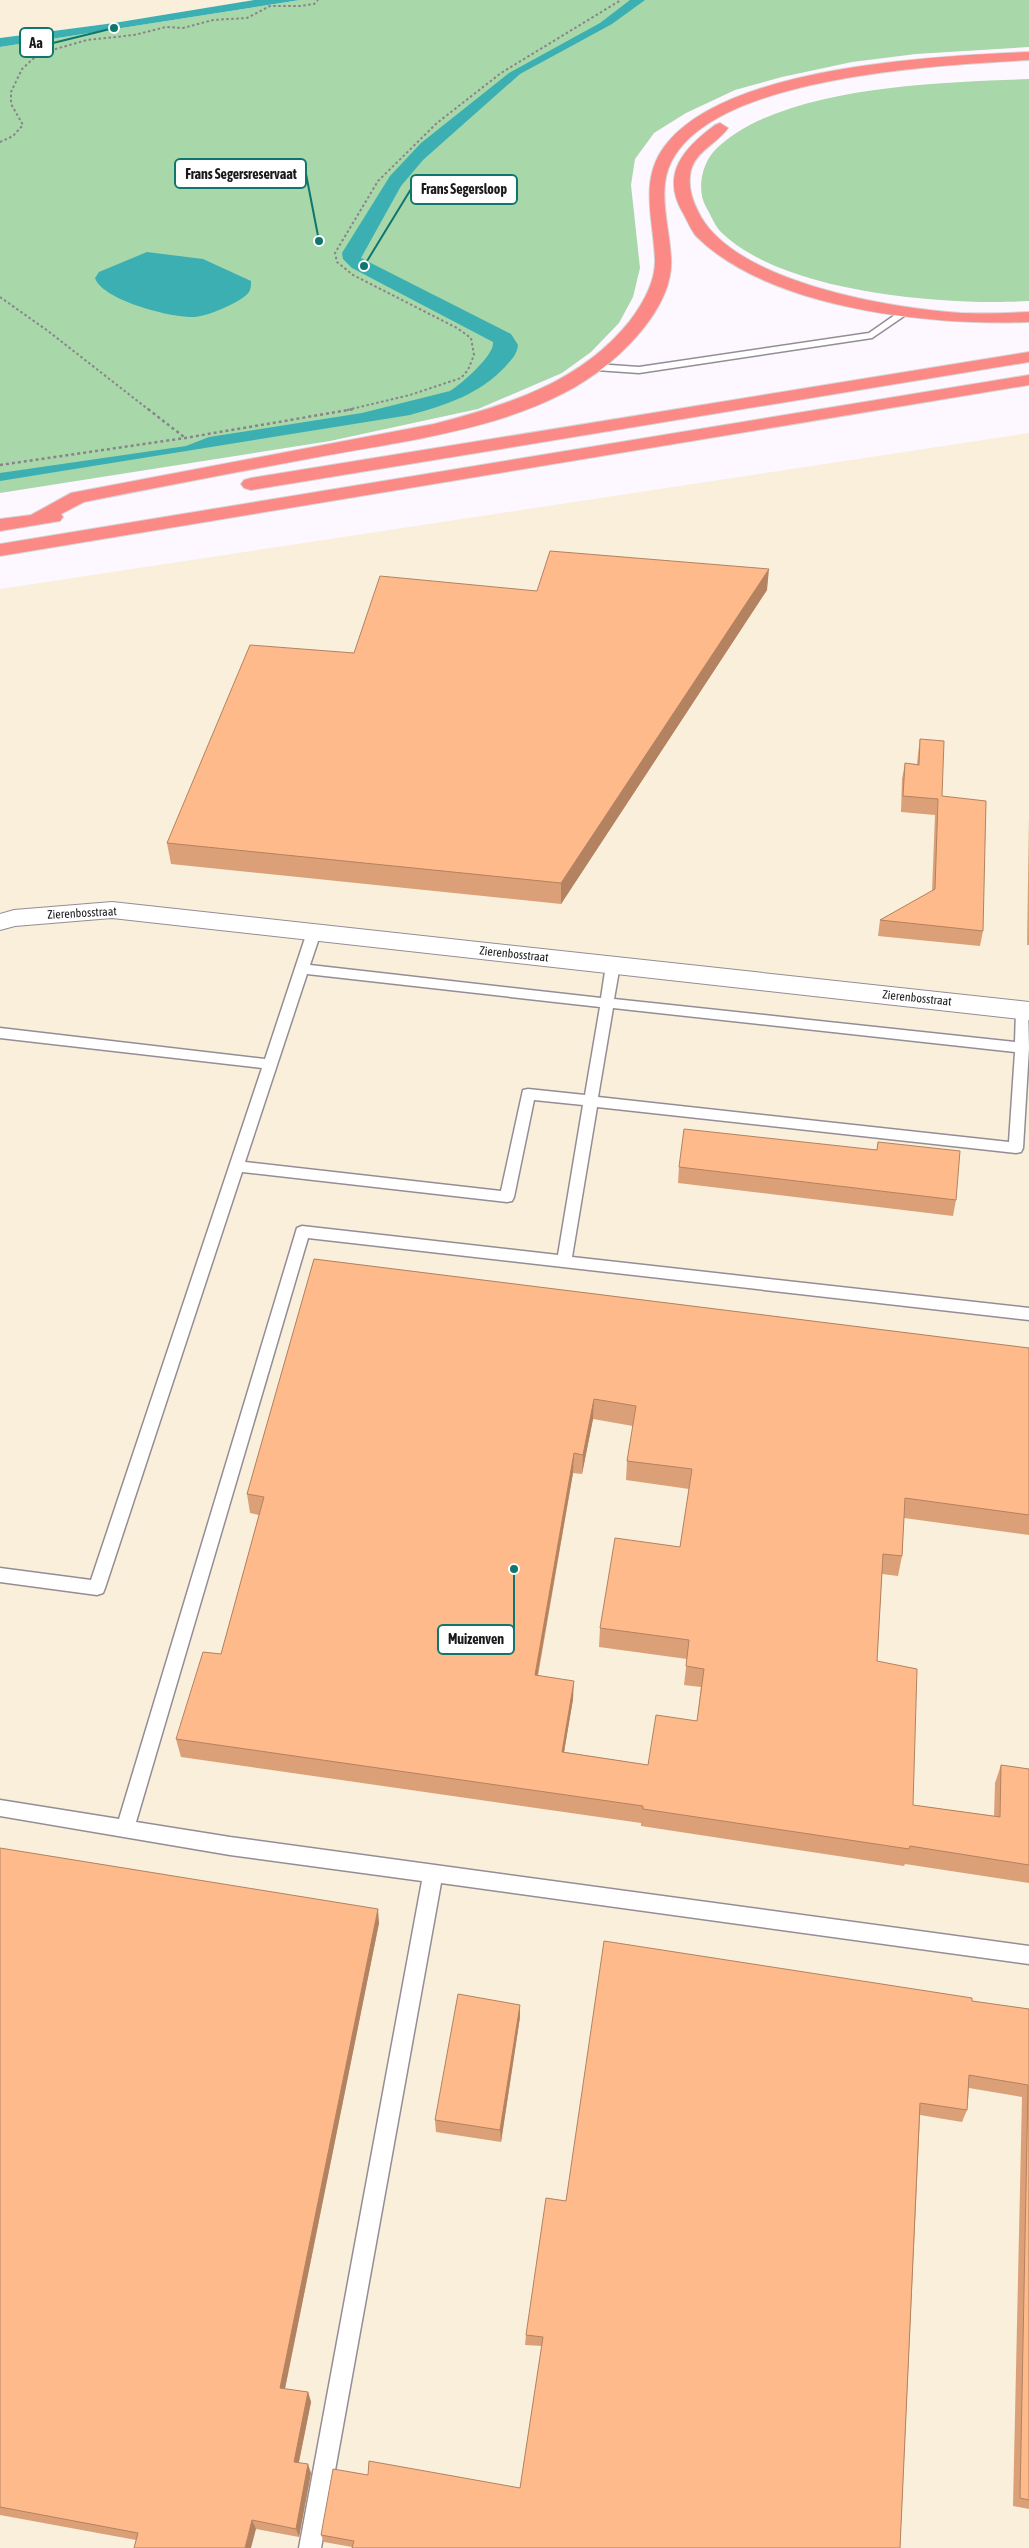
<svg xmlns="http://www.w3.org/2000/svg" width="1029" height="2548" viewBox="0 0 1029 2548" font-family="'Asap Condensed',sans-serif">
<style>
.industrial{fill:#f9efda}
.green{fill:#a8d7a9}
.water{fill:#3cafb3}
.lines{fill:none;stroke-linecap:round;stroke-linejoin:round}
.service-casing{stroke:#948d95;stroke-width:3}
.minor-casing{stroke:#948d95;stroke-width:2}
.motorway-casing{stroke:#d6d6d6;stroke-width:2}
.path-far1{stroke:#89848a;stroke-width:2;stroke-dasharray:2.5 2.5;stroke-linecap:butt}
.path{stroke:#89848a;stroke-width:2.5;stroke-dasharray:3 3;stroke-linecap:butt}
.service{fill:#fff;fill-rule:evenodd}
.minor{fill:#fff;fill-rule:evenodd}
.motorway{fill:#fb8a87;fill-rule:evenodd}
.wall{fill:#dba078;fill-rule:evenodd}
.shaded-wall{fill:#b28261}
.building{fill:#ffba8b;stroke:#b28261;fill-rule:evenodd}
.labels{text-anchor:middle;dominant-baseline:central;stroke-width:4.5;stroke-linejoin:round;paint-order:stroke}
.street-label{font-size:12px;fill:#1c191d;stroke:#fff}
.leader{fill:none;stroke:#0f766e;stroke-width:2}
.callout-dot{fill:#0f766e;stroke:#fff;stroke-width:2}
.callout{fill:#fff;stroke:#0f766e;stroke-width:2}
.callout-label{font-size:14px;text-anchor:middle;font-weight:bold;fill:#1c191d}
</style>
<rect width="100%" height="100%" fill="#fdf7ff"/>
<!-- industrial -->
<g class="industrial">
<path d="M0,0h254l-140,23 -114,15z"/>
<path d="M1029,433v2115h-1029v-1959z"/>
</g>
<!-- green -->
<g class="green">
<path d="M300,0h729v47l-113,7 -64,8 -70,15 -47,13 -49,23 -32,20 -19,26 -4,26 9,83 -7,29 -14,26 -28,29 -29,21 -84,36 -148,32 -330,52v-446z"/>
<path d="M1029,79v222c-83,5 -245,-8 -307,-68 -7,-6 -11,-18 -16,-26 -10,-18 -4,-45 11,-59 65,-62 225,-66 312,-69z"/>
</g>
<!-- water -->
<g class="water">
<path d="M254,0h46l-300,47v-9l114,-15z"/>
<path d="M630,0h15l-33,24 -92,50 -97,86 -22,26 -40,72 150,76 7,11c-1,10 -7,15 -13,22 -27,28 -59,38 -95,48l-410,66v-8l186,-27 23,-9 153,-24 88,-22c11,-7 45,-36 43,-49l-141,-74 -9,-9 -1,-6 48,-77 31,-33 88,-70 91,-50z"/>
<path d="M147,252l56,7 48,22c0,4 0,8 -2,11 -7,10 -43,25 -55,25 -23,1 -92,-17 -99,-39l4,-6z"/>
</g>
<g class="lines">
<defs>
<g id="service">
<path d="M902,310l8,2 -38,26 -233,35 -43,-3 -5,-3 5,-3 43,3 230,-34z"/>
<path d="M314,928l7,4 -11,33 291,33 5,-33 7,-4 7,4 -6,34 401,43 1,-32 7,-5 5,2 1,41 -6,100 -2,4 -5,1 -419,-46 -25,150 457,51v12l-721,-82 -172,584 94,15 799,109v18l-588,-81 -120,665h-22l123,-667 -192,-26 -230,-39v-16l119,19 178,-591 5,-2 256,29 25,-150 -49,-5 -20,97 -2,4 -5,1 -265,-30 -137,416 -2,5 -6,2 -97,-13v-14l91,12 171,-512 -262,-30v-10l265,31 42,-127zM307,974l293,33 -15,88 -57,-6 -5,1 -22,101 -256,-29zM613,1008l402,44 -6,90 -411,-45z"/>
</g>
<path id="minor" d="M112,902l917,100v18l-917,-102 -97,8 -15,4v-16l14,-4z"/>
<g id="motorway">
<path d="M1029,52v8c-83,5 -350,15 -364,123 -3,25 5,50 6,75 3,41 -34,82 -63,106 -74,62 -194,75 -285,92 -80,15 -159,30 -239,46l-23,12 2,3 -3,4 -60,10v-12l31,-4 40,-22 363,-69c73,-19 146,-41 195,-102 13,-17 26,-39 26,-61 -1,-42 -18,-83 13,-119 64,-76 267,-86 361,-90z"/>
<path d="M720,123l8,5c-11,16 -31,22 -37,42 -4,18 2,32 10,47 39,66 188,91 260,96 22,1 45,0 68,-1v10c-98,4 -260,-13 -333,-86 -5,-6 -9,-16 -13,-23 -23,-39 1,-65 32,-88z"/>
<path d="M1029,352v10l-778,128 -7,-2 -3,-4 3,-4 7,-2z"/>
<path d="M1029,375v10l-1029,171v-12z"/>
</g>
</defs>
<!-- service casing -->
<use href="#service" class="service-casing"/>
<!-- minor casing -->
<use href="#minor" class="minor-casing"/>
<!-- motorway casing -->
<use href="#motorway" class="motorway-casing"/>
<!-- path-far1 -->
<g class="path-far1">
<path d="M0,142l13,-6 10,-11 -12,-21v-12l11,-23 13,-12 10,-5 42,-12 47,-5 32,-8 17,1 30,-8 34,-2 23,-12h30l14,-2 4,-4"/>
<path d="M0,297l48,34 101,79"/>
<path d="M347,410l63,-15 51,-17 7,-8 6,-15 -3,-17 -14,-10 -104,-53 -16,-13 -2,-9 43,-72 59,-58 64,-50 120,-73"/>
</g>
<!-- path -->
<g class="path">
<path d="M148,409l36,28"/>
<path d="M0,465l185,-27 169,-29"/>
</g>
<!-- service -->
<use href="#service" class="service"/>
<!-- minor -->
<use href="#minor" class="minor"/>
<!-- motorway -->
<use href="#motorway" class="motorway"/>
</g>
<!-- wall -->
<g class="wall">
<path d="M767,590l-206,314 -390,-40 -4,-21 187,-190 183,-62z"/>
<path d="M920,739l22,57 41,135 -3,15 -102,-10 2,-16 52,-29 3,-76 -34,-3 1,-33 3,-16 12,1 1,-10z"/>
<path d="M1029,817v128h-2z"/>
<path d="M878,1142l78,58 -3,16 -275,-33 1,-16 198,-17z"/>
<path d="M314,1259l715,89v187l-125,-17 -2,38 -4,20 -16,-2 -5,87 36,144 81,11 1,-33 6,-18 28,4v114l-124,-19 -1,2 -263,-40v-3l-460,-66 -5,-18 45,-85 38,-139 -9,-2 -3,-19zM593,1419l40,7 -6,35 -1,19 63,9 -9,58 -80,81 -1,19 88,12 -3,26 17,2 -4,34 -49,44 -84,-13 9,-53 -35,-23 35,-203 9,1z"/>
<path d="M0,1848l379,75 -94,466 23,3 3,10 -12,60 12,11 -12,64 -43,-8 -120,11 -136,-25z"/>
<path d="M972,2001l57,8v500l-16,-3 9,-409 -53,-9 -2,22 -5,12 -42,-7 -20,433 -548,-1 -28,-5 -3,-7 47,-60 152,13 22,-142 -17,-1 1,-10 40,-134z"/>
<path d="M520,2005v12l-19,125 -65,-10 -1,-12z"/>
</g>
<!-- shaded-wall -->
<g class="shaded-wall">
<path d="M769,569l-2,21 -206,314v-21z"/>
<path d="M594,1399l-1,20 -11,55 1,-19z"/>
<path d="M574,1453l-1,20 -39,221 1,-19z"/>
<path d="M574,1681l-1,18 -12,71 1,-18z"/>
<path d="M378,1909l1,14 -96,475 -3,-10z"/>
<path d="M520,2005v12l-19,125 -1,-12z"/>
<path d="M308,2392l3,10 -14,69 -3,-9z"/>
<path d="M308,2464l3,9 -12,64 -3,-8z"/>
<path d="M252,2520l4,9 -5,19h-6z"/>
</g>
<!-- building -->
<g class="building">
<path d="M550,551l219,18 -208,314 -394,-40 83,-198 104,8 26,-77 157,15z"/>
<path d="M920,739l24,2 -2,55 44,5 -3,130 -103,-11 55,-31 3,-90 -35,-3 2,-33 14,2z"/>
<path d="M684,1129l193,21 1,-8 82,9 -4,49 -277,-33z"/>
<path d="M314,1259l715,89v167l-124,-17 -3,58 -19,-2 -6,107 40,8 -4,136 87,12 1,-52 28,4v96l-119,-19 -1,3 -266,-40v-3l-467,-67 27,-87 18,2 43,-157 -17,-3zM594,1399l42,7 -9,55 65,8 -12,78 -65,-9 -15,90 89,12 -3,26 18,3 -7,52 -41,-6 -8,50 -86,-13 12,-71 -39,-6 39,-222 9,2z"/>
<path d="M0,1848l378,61 -98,479 28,4 -14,70 14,2 -12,65 -44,-9 -7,28h-111l4,-15 -138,-26z"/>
<path d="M604,1941l368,57v3l57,8v491l-9,-2 8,-413 -59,-10 -2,35 -47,-7 -20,445h-548l2,-7 -33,-6 12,-66 35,6 1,-14 151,27 23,-151 -17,-2 20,-137 20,3z"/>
<path d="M458,1994l62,11 -20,125 -65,-10z"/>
</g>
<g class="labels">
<!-- street labels -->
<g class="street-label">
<text transform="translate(82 913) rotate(-3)">Zierenbosstraat</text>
<text transform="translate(514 954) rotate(6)">Zierenbosstraat</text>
<text transform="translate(917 998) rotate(6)">Zierenbosstraat</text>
</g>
</g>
<!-- callouts -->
<path class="leader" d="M114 28L53 43M319 241L306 174M364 266L411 189M514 1569L514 1639"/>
<g class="callout-dot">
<circle cx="114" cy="28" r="5"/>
<circle cx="319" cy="241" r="5"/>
<circle cx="364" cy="266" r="5"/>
<circle cx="514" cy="1569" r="5"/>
</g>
<g class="callout">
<rect x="20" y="28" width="33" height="29" rx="5"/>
<rect x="175" y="159" width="131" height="29" rx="5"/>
<rect x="411" y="175" width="106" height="29" rx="5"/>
<rect x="438" y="1625" width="76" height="29" rx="5"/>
</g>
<g class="callout-label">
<text x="36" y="48">Aa</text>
<text x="241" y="179">Frans Segersreservaat</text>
<text x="464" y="194">Frans Segersloop</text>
<text x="476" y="1644">Muizenven</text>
</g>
</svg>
